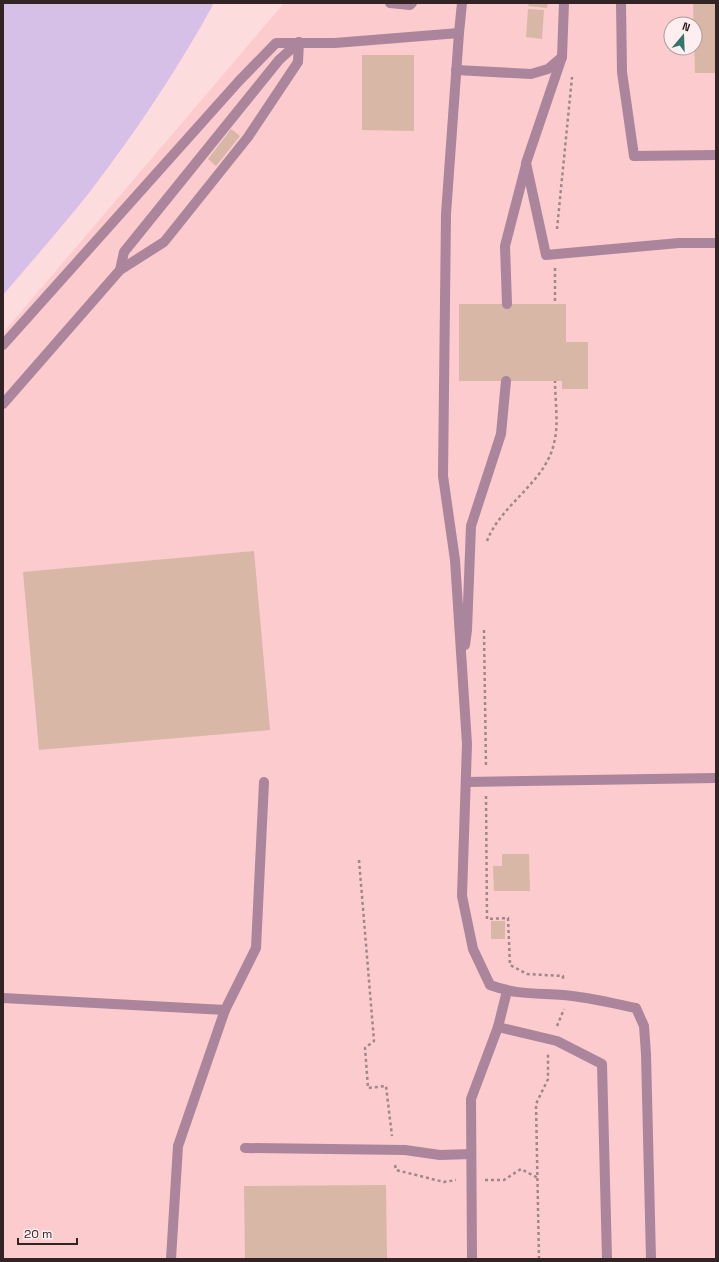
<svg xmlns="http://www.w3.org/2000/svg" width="719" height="1262" viewBox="0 0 719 1262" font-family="'Space Grotesk',sans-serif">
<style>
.built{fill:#fccbcd;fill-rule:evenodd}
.water{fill:#d7c0e8}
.building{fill:#d9b7a6}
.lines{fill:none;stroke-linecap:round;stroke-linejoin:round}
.path{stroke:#a08789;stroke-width:2.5;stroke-dasharray:3 3;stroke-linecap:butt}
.lane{stroke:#aa859b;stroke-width:10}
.street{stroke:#aa859b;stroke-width:10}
</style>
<rect width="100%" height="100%" fill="#fddcde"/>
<!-- built -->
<path class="built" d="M284,3h432v1256h-713v-926zM671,24h24v24h-24z"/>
<!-- water -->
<path class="water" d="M3,3h211c-36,66 -79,130 -125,190 -28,35 -57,68 -86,102z"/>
<!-- building -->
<g class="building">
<path d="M529,3h19l-1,5 -19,-2z"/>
<path d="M693,3h23v70h-21z"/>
<path d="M528,9l16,1 -2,29 -16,-2z"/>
<path d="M362,55h52v76l-52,-1z"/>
<path d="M231,129l9,7 -24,30 -8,-7z"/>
<path d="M459,304h107v38h22v47h-26v-8h-103z"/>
<path d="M254,551l16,179 -231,20 -16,-178z"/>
<path d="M502,854h27l1,37h-36l-1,-25h9z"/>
<rect x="491" y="921" width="14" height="18"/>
<path d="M386,1185l1,74h-142l-1,-73z"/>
</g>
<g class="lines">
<!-- path -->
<g class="path">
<path d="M557,229l15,-152"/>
<path d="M555,268v36"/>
<path d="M487,541c14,-37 59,-59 67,-98 5,-19 1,-42 1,-62"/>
<path d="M484,630l2,137"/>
<path d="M486,796l1,123 21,-1 2,47 17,9 36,2v4"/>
<path d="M359,860l15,181 -9,7 3,40 18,-2 6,50"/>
<path d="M557,1026l7,-17"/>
<path d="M395,1165l1,5 48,12 12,-2"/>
<path d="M485,1180h19l17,-11 17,9"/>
<path d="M539,1259l-3,-155 12,-25v-25"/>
</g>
<!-- lane -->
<g class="lane">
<path d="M390,3l20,2 2,-2"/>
<path d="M621,3l1,69 12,84 82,-1"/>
<path d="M562,57l-36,106 20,92 133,-12h37"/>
<path d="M456,70l75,4 17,-5 14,-12 2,-54"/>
<path d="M120,270l4,-18 155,-192 20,-18"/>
<path d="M507,304l-2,-58 21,-81"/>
<path d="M3,345l236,-264 37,-38h59l124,-10 -13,181 -3,262 12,84 12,184 -5,152 11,53 17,36c27,10 45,8 73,10 25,2 49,8 73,13l8,18 2,28 5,205"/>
<path d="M3,404l117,-134 44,-28 84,-105 50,-75 1,-20"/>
<path d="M465,645l2,-15 4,-104 30,-92 5,-53"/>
<path d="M466,782l250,-4"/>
<path d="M3,998l222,12"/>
<path d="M498,1027l59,14 45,23 5,195"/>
<path d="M245,1148l160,2 35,5 31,-1"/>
<path d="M171,1259l7,-113 47,-136 31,-62 8,-166"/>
<path d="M472,1259l-1,-160 27,-72 9,-36"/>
</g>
<!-- street -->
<path class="street" d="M459,33l3,-30"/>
</g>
<!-- border -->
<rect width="719" height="1262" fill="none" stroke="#322324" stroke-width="8"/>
<!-- north arrow -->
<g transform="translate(683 36) rotate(19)"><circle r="19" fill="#ffeeef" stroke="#ad9d9e"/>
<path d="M0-3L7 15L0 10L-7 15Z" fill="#337669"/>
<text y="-6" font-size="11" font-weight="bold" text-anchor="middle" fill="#322324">N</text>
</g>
<!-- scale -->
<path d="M18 1238v6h59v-6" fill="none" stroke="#322324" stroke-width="2"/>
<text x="24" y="1238" font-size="12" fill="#322324" stroke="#ffeeef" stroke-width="3" paint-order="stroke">20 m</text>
</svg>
